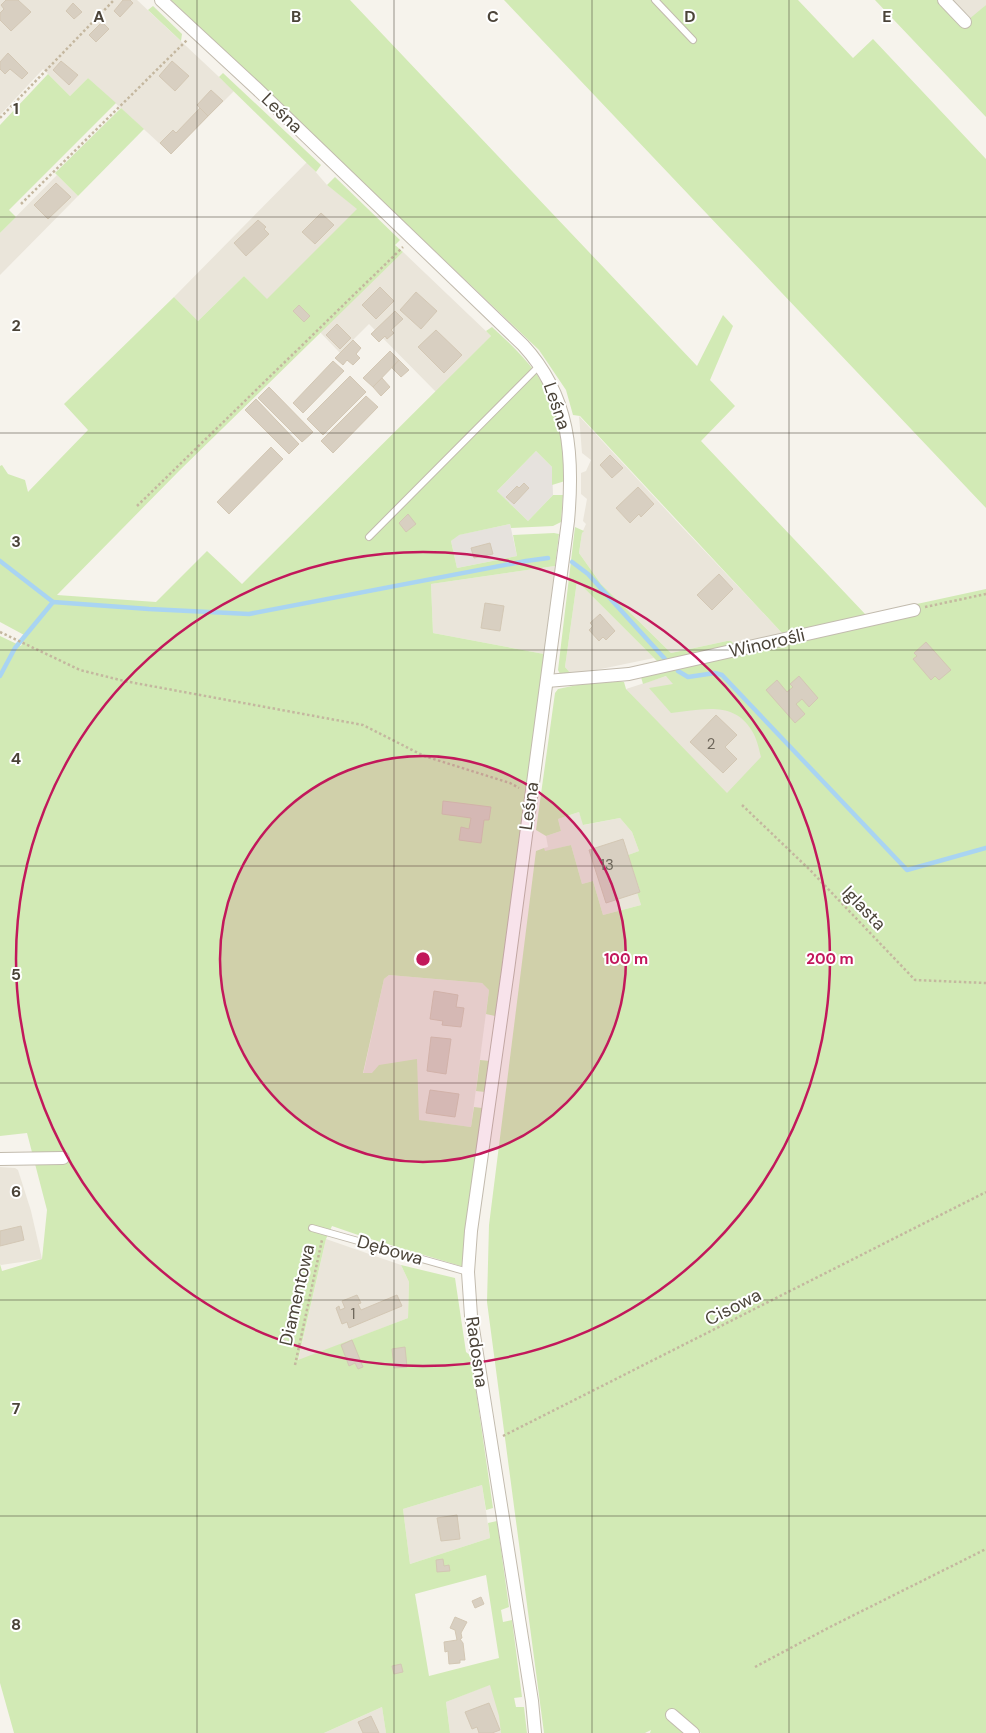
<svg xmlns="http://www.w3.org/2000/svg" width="986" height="1733" viewBox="0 0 986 1733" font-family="'DM Sans',sans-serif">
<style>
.residential{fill:#eae5da}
.industrial{fill:#e6e2dd}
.green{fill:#d2eab5;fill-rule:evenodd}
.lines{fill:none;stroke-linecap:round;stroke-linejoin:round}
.stream{stroke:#a9d4f2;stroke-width:4.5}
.building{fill:#d8cfc1;stroke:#d3c7b4}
.lane-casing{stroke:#c2bbae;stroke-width:8}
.street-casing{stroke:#c2bbae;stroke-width:14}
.path{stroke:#c4b79f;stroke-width:2.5;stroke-dasharray:2.5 2.5;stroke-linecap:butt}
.lane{stroke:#fff;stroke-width:6}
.street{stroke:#fff;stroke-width:12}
.grid{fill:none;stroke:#4b4439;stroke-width:1;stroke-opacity:0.55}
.ring{fill:none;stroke:#c2185b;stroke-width:2.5}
.labels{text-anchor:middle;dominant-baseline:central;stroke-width:4;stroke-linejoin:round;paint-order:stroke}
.number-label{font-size:15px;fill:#6e675b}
.street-label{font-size:18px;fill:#4b4439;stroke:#fff}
.grid-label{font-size:16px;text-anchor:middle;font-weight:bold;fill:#4b4439;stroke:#fff;stroke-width:4;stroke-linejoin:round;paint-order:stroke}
.centre{fill:#c2185b;stroke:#fff;stroke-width:2.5}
.ring-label{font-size:15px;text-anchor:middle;font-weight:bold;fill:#c2185b;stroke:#fff;stroke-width:4;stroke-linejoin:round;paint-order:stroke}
</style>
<rect width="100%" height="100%" fill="#f6f3ec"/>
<!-- residential -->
<g class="residential">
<path d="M0,0h137l97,91 -63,63 -83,-76 -18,18 -27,-27 -43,46z"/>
<path d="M953,0h33v5l-15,14z"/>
<path d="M307,162l20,23 31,24 -91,91 -23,-24 -46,45 -24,-24z"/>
<path d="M57,175l21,21 -78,79v-42z"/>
<path d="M403,252l88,84 -55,56 -67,-68 -29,29 -20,-21z"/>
<path d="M579,416l103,111 101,107 -47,12 -9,-5 -56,12 -70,-69 -22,-31 3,-20 4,-9 -3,-3 4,-22 -6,-5v-21l5,-2 5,-11 -9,-7z"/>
<path d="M555,566l-11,88 -111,-21 -2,-49z"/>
<path d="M577,581l77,77 -82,17 -7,-8z"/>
<path d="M666,676l51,3 82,90 -52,49 -121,-129z"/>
<path d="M579,812l5,13 36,-7 12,14 7,19 -11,4 12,37 -2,1 3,12 -38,10 -10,-34 -11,3 -11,-39 -27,7v-4l4,-1 -2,-11 15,-5 -3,-12z"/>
<path d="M389,975l93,8 7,7 -18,137 -116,-15 29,-133z"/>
<path d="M0,1167l15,1 3,2 13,41 11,48 -41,6 -1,-1z"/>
<path d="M326,1239l75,26 8,17 -1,36 -110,43z"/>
<path d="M482,1485l8,53 -80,26 -7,-55z"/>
<path d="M511,1676l8,57h-69l-4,-31z"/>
<path d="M382,1707l4,26h-62z"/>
</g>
<!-- industrial -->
<g class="industrial">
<path d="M536,451l16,16 1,28 -25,26 -31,-30z"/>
<path d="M510,524l7,32 -60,12 -6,-27 7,-6z"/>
</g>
<!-- green -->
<g class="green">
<path d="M171,0h179l347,366 26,-51 10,11 -23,54 25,26 -34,35 165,174 120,-26v1144h-285l-17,-15 6,15h-40l1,-3 -6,3h-101l-57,-431 2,-77 47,-374 8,-3 1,3 26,-6 11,39 11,-3 10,34 38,-10 -4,-13 3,-1 -12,-36 11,-4 -7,-19 -12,-14 -37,7 -4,-13 -21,7 3,12 -15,5 -10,-6 19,-137 3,-4 48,-10 18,3 2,7 101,104 34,-36c-2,-8 -4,-18 -9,-26 -18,-31 -51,-21 -81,-18l-22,-25 24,-4 -7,-8 -23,8 -2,-7 19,-13 -83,-83 -12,86 7,8 -12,-1 -2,-4 17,-143 9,4 -2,2 -3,20 22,31 70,69 56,-12h4l5,5 46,-13 -202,-217 -7,-1 -7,-25 -27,-40z"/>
<path d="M504,0h294l55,58 20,-19 113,120v349z"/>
<path d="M875,0h63l24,25 24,-20v112z"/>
<path d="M153,6l29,28 -1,7 -33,-31z"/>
<path d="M223,73l98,92 -5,7 -97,-95z"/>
<path d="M48,74l22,22 18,-18 28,25 -107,107 7,7 -16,16v-108z"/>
<path d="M121,108l23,21 -66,67 -23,-23z"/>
<path d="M335,177l65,63 -5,5 8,7 -223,218 -123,125 99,7 51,-51 35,33 249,-248 -5,-5 6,-4c38,34 66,66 72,119 1,12 0,24 1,35l-13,4v-18l-16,-16 -39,40 31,30 25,-26h10l-2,27 -8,4 -42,2 -1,-4 -51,11 -8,6 6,27 60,-12 -4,-21 41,-2 5,1 -4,32 -124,18 2,49 111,21 -11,90 -38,272 -9,-2 3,-24 -7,-7 -93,-8 -5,4 -21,94h9l7,-8 38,-6 2,61 52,7 3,-20 8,1 1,3 -19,156 -100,-30 -32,-11 -6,13 -28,121 110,-42 1,-36 -8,-17 54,13 11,74 5,4 22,152 -7,2 -4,-25 -79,24 7,55 80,-26 -2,-15 9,-2 12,86 -8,3 2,12 9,-2 10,77 -8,1 2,9h8l3,26h-26l-2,-17 -9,-31 -44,17 4,31h-64l-4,-26 -58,26h-310l-14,-50v-419l2,7 40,-12 5,-49 -20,-77 -27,3v-500l21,10 5,-10 -26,-14v-156l2,-1 6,9 17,6 3,12 60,-62 -24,-26 110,-107 24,24 46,-45 23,23 90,-90 -30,-24zM486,1575l13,83 -70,18 -14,-82z"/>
<path d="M480,1060l10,1 -5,31 -9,-1z"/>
</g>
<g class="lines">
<!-- stream -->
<g class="stream">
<path d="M0,561l53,41"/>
<path d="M572,562l16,12 77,85"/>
<path d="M678,671l10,6 27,-4 7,2 185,195 79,-22"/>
<path d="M0,676l15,-28 38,-46 96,7 100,5 277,-53 22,-3"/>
</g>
</g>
<!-- building -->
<g class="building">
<path d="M6,0h12l13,12 -20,19 -11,-11v-7l4,-4 -3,-4z"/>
<path d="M123,0h7l3,3 -13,14 -6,-6z"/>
<path d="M73,3l9,9 -8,7 -8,-8z"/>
<path d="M102,22l7,7 -13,13 -7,-7z"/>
<path d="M8,53l20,20 -6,6 -12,-10 -5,5 -5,-5v-7z"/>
<path d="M61,61l17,14 -9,10 -16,-15z"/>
<path d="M172,61l17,15 -14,15 -16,-15z"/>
<path d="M211,90l12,11 -15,15 -11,-11z"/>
<path d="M200,108l8,8 -37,38 -11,-11 13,-13 3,3z"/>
<path d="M56,183l15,14 -23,22 -14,-14z"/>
<path d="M321,213l13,12 -19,19 -13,-12z"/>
<path d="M258,220l8,7 -2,2 5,5 -23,22 -12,-13z"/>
<path d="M380,287l14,14 -18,18 -14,-14z"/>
<path d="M416,292l21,19 -16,18 -21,-19z"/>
<path d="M299,305l11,11 -6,6 -11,-11z"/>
<path d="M395,311l8,8 -12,11 3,3 -7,6 -2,-3 -6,6 -8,-8z"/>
<path d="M337,324l14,14 -11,11 -14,-14z"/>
<path d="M436,330l26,25 -18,18 -26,-26z"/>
<path d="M353,340l8,8 -5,6 4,4 -7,7 -6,-5 -4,5 -8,-7z"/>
<path d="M390,351l9,9 -26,27 -10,-9z"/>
<path d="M399,360l10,10 -8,7 -9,-9z"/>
<path d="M333,361l11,10 -41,42 -10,-10z"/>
<path d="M350,376l16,16 -43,43 -16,-16z"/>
<path d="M382,378l8,9 -9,9 -8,-9z"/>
<path d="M269,387l44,45 -11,10 -44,-44z"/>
<path d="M366,396l12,11 -45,46 -12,-12z"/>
<path d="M256,399l43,45 -10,10 -44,-44z"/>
<path d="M271,447l12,12 -54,55 -12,-12z"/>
<path d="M610,455l13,13 -11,10 -12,-13z"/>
<path d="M524,483l5,5 -15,16 -8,-7 11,-11 2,2z"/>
<path d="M638,487l16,17 -13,13 -2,-3 -9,9 -14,-15z"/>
<path d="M408,514l8,10 -10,8 -7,-9z"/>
<path d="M490,543l3,11 -19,4 -3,-10z"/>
<path d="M719,574l14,15 -21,21 -15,-15z"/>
<path d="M485,603l19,3 -4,25 -19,-3z"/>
<path d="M600,614l15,17 -9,9 -3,-3 -4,4 -10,-11 4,-4 -3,-3z"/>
<path d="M926,642l25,28 -12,10 -4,-4 -4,4 -18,-21 4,-3 -3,-3z"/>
<path d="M799,676l19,22 -9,9 -7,-8 -6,5 9,10 -10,9 -29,-33 11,-10 10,12 6,-5 -3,-3z"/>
<path d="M716,715l21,20 -12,12 12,12 -14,14 -33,-31z"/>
<path d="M443,801l48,6 -2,13h-5l-3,23 -22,-3 2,-13 8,2 2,-11 -29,-4z"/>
<path d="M623,839l17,53 -34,11 -17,-53z"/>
<path d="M434,991l24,4 -2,12 8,1 -3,19 -19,-2 1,-4 -13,-2z"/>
<path d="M431,1037l20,2 -5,35 -19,-3z"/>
<path d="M430,1090l29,4 -4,23 -29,-4z"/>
<path d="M21,1226l3,14 -24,6v-15z"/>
<path d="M357,1295l4,8 -3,1 3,6 36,-15 5,11 -53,22 -2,-6 -5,2 -6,-16 3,-2 1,4 5,-2 -3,-7z"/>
<path d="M352,1340l11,27 -5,2 -3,-6 -6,3 -8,-21z"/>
<path d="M405,1347l2,20 -13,1 -2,-19z"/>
<path d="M457,1515l3,24 -19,2 -4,-23z"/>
<path d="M443,1559l1,7 5,-1 1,6 -13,1 -1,-12z"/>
<path d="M481,1597l3,7 -9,4 -3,-7z"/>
<path d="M455,1617l12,5 -6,11 1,5 -2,1 3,4 2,17h-5v3l-11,1 -1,-13 -3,1 -1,-10 13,-2 -2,-10 -5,-2z"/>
<path d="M401,1664l2,8 -9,2 -2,-8z"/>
<path d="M489,1703l11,27 -8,3h-13l-2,-6 -5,2 -7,-17z"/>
<path d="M371,1716l8,17h-16l-5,-11z"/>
</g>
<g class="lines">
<defs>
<g id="lane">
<path d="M655,0l38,40"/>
<path d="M369,537l171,-172"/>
<path d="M312,1228l156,44"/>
</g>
<g id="street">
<path d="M161,0l95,88 267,257c47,51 51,110 45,176l-60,449 -37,261 -3,41 3,44 61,385 3,32"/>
<path d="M944,0l21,22"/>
<path d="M547,681l82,-7 285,-64"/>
<path d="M0,1159l63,-1"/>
<path d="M672,1715l21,18"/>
</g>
</defs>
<!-- lane casing -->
<use href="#lane" class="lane-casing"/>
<!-- street casing -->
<use href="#street" class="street-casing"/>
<!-- path -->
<g class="path">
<path d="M0,118l114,-118"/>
<path d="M21,204l166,-164"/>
<path d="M137,506l266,-259"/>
<path d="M925,607l61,-13"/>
<path d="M0,632l80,38 44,11 239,44 61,31 86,27 9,5"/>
<path d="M742,805l68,65 105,110 71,3"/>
<path d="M295,1365l27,-125"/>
<path d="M503,1436l483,-244"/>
<path d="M755,1667l75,-40 156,-78"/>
</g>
<!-- lane -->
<use href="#lane" class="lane"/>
<!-- street -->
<use href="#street" class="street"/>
</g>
<!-- grid -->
<path class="grid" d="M197,0v1733M394,0v1733M592,0v1733M789,0v1733M0,217h986M0,433h986M0,650h986M0,866h986M0,1083h986M0,1300h986M0,1516h986"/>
<!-- distance rings -->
<circle cx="423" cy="959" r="203" fill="#c2185b" fill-opacity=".12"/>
<g class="ring">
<circle cx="423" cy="959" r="203"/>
<circle cx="423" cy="959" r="407"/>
</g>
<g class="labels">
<!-- number labels -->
<g class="number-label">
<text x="711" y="744">2</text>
<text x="607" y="865">13</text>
<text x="353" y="1314">1</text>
</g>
<!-- street labels -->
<g class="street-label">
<text transform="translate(282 113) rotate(44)">Leśna</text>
<text transform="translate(557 406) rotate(71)">Leśna</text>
<text transform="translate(767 643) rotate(-13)">Winorośli</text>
<text transform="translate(529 806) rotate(-82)">Leśna</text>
<text transform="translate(864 908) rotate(46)">Iglasta</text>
<text transform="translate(390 1250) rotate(16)">Dębowa</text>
<text transform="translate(297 1295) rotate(-77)">Diamentowa</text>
<text transform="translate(733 1307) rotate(-27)">Cisowa</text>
<text transform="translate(477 1352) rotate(82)">Radosna</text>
</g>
</g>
<g class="grid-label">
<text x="99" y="22">A</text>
<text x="296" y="22">B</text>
<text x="493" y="22">C</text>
<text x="690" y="22">D</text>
<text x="887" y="22">E</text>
<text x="16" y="114">1</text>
<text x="16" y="331">2</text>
<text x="16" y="547">3</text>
<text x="16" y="764">4</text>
<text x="16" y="980">5</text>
<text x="16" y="1197">6</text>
<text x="16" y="1414">7</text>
<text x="16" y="1630">8</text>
</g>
<circle cx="423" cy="959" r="8" class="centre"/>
<g class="ring-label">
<text x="626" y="964">100 m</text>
<text x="830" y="964">200 m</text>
</g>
</svg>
